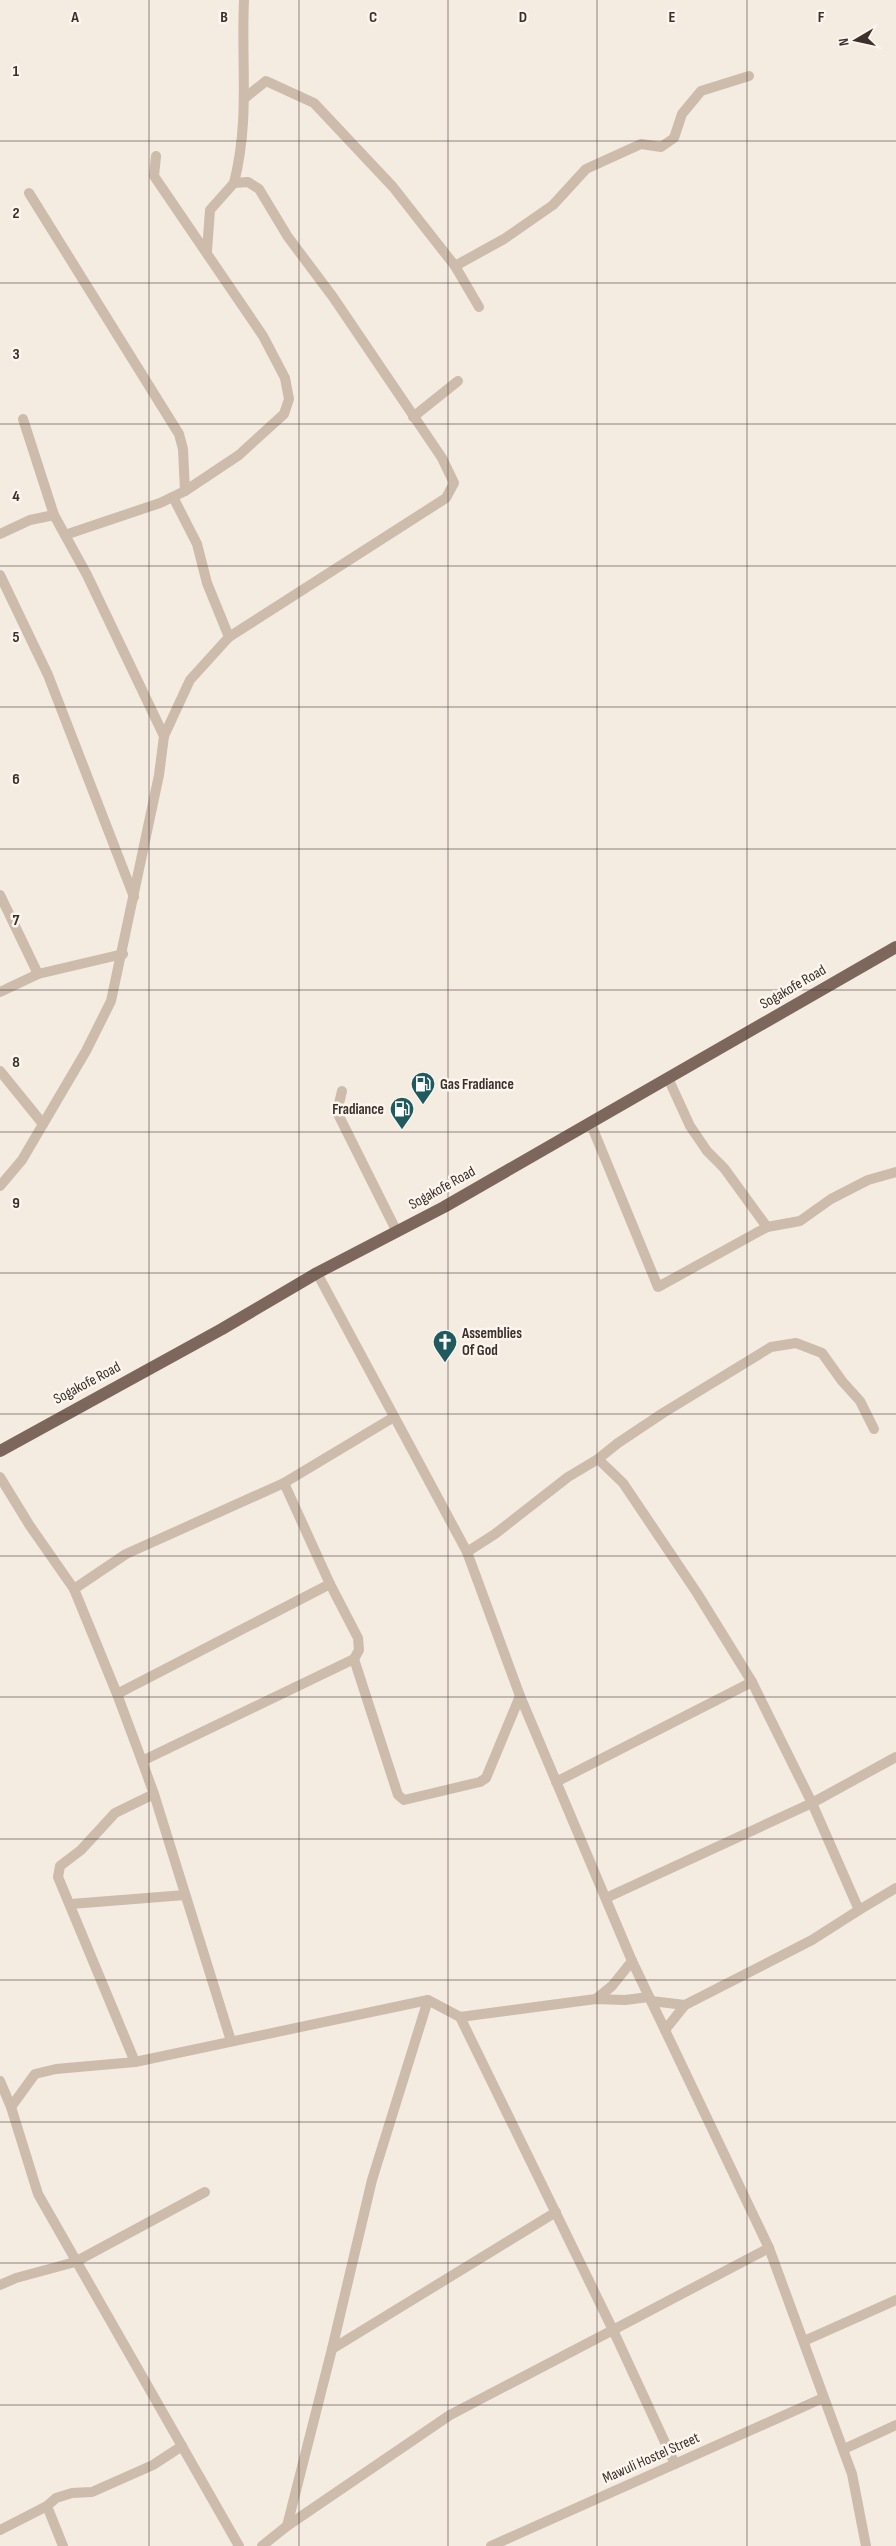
<svg xmlns="http://www.w3.org/2000/svg" width="896" height="2546" viewBox="0 0 896 2546" font-family="'Sofia Sans Condensed',sans-serif">
<style>
.lines{fill:none;stroke-linecap:round;stroke-linejoin:round}
.minor{stroke:#cdbbac;stroke-width:10}
.major{stroke:#7d675c;stroke-width:12}
.grid{fill:none;stroke:#3b302b;stroke-width:1;stroke-opacity:0.55}
.labels{text-anchor:middle;dominant-baseline:central;stroke-width:5;stroke-linejoin:round;paint-order:stroke}
.street-label{font-size:15px;fill:#3b302b;stroke:#fbf5ee}
.poi-label{font-size:15px;font-weight:bold;fill:#3b302b;stroke:#fbf5ee;text-anchor:start}
.grid-label{font-size:16px;text-anchor:middle;font-weight:bold;fill:#3b302b;stroke:#fbf5ee;stroke-width:5;stroke-linejoin:round;paint-order:stroke}
</style>
<rect width="100%" height="100%" fill="#f4ebe1"/>
<g class="lines">
<!-- minor -->
<g class="minor">
<path d="M246,97l20,-16 48,22 79,84 62,79 24,41"/>
<path d="M234,183c16,-63 7,-119 10,-183"/>
<path d="M29,193l150,241 4,15 2,42"/>
<path d="M455,266l49,-27 49,-34 33,-36 55,-25 20,3 13,-9 8,-24 19,-23 48,-15"/>
<path d="M413,417l45,-36"/>
<path d="M23,419l31,96 33,60 77,161"/>
<path d="M173,497l24,47 10,39 22,54"/>
<path d="M0,534l30,-14 24,-5"/>
<path d="M65,535l95,-32 25,-12 54,-36 45,-41 5,-15 -4,-21 -22,-42 -109,-160 2,-20"/>
<path d="M0,575l48,100 86,222"/>
<path d="M0,895l38,79"/>
<path d="M0,992l38,-18 85,-20"/>
<path d="M0,1071l43,53"/>
<path d="M668,1078l22,48 17,25 17,17 43,59"/>
<path d="M342,1091l-5,21 60,120"/>
<path d="M590,1122l68,165 109,-60 33,-6 31,-22 37,-19 28,-8"/>
<path d="M0,1186l22,-26 64,-109 25,-50 48,-226 5,-39 26,-56 39,-43 217,-139 8,-15 -12,-25 -109,-161 -45,-60 -29,-48 -11,-7 -14,1 -24,27 -3,41"/>
<path d="M317,1273l150,279 28,-18 73,-57 30,-18 20,-16 45,-30 108,-66 25,-4 26,10 20,28 18,20 14,28"/>
<path d="M598,1459l25,24 74,110 55,89 60,121 47,107 37,-22"/>
<path d="M0,1477l30,49 44,63 43,105 25,67"/>
<path d="M467,1552l53,144 112,265 137,287 83,226 14,72"/>
<path d="M74,1589l52,-35 158,-71 110,-66"/>
<path d="M354,1659l44,136 6,5 76,-18 6,-4 34,-82"/>
<path d="M117,1694l213,-110"/>
<path d="M556,1782l196,-100"/>
<path d="M606,1898l206,-95 84,-46"/>
<path d="M71,1904l114,-9"/>
<path d="M596,1999l16,-13 20,-25"/>
<path d="M428,2000l-56,180 -40,169 224,-137"/>
<path d="M651,2001l34,4"/>
<path d="M460,2017l136,-18 29,1 24,-3"/>
<path d="M665,2030l20,-25 127,-65 47,-30"/>
<path d="M231,2041l-77,-247 -12,-33 212,-102 5,-9 -1,-12 -28,-54 -46,-101"/>
<path d="M135,2062l-77,-185 2,-11 21,-16 34,-37 39,-19"/>
<path d="M0,2081l11,26 27,87 201,352"/>
<path d="M11,2107l24,-33 21,-5 79,-7 293,-62 32,17 153,313 156,-82"/>
<path d="M0,2285l16,-7 59,-16 130,-70"/>
<path d="M804,2341l92,-41"/>
<path d="M844,2449l52,-24"/>
<path d="M47,2506l16,40"/>
<path d="M287,2526l45,-177"/>
<path d="M0,2530l47,-24 9,-8 16,-5 20,-1 61,-27 29,-19"/>
<path d="M262,2546l25,-20 163,-111 163,-85 62,134"/>
<path d="M491,2546l332,-148"/>
</g>
<!-- major -->
<path class="major" d="M0,1451l222,-122 95,-56 127,-66 452,-260"/>
</g>
<!-- grid -->
<path class="grid" d="M149,0v2546M299,0v2546M448,0v2546M597,0v2546M747,0v2546M0,141h896M0,283h896M0,424h896M0,566h896M0,707h896M0,849h896M0,990h896M0,1132h896M0,1273h896M0,1414h896M0,1556h896M0,1697h896M0,1839h896M0,1980h896M0,2122h896M0,2263h896M0,2405h896"/>
<!-- icons -->
<defs>
<symbol id="fuel-pin" viewBox="-11 -11 22 30"><path d="M0 17L-7.5 6A9.5 9.5 0 1 1 7.5 6Z" fill="#1f5a5e" stroke="#fbf5ee"/><path d="M-5.5-6h7V0h2V4h1.3V-2.5L3-4.5l.8-.8L6-3V5H2.5V1h-1V6h-7ZM-4.2-4.7v3.2H.2V-4.7Z" fill="#fff"/></symbol>
<symbol id="church-pin" viewBox="-11 -11 22 30"><path d="M0 17L-7.5 6A9.5 9.5 0 1 1 7.5 6Z" fill="#1f5a5e" stroke="#fbf5ee"/><path d="M-1.2-6h2.4v3.5h3.3v2.4h-3.3V6h-2.4V-.1h-3.3v-2.4h3.3Z" fill="#fff"/></symbol>
</defs>
<g fill-rule="evenodd">
<use href="#fuel-pin" x="409" y="1070" width="28" height="38"/>
<use href="#fuel-pin" x="388" y="1095" width="28" height="38"/>
<use href="#church-pin" x="431" y="1328" width="28" height="38"/>
</g>
<g class="labels">
<!-- street labels -->
<g class="street-label">
<text transform="translate(793 987) rotate(-30)">Sogakofe Road</text>
<text transform="translate(442 1188) rotate(-29)">Sogakofe Road</text>
<text transform="translate(87 1383) rotate(-28)">Sogakofe Road</text>
<text transform="translate(651 2458) rotate(-24)">Mawuli Hostel Street</text>
</g>
<!-- poi labels -->
<g class="poi-label">
<text x="440" y="1084">Gas Fradiance</text>
<text x="384" y="1109" text-anchor="end">Fradiance</text>
<text x="462" y="1333">Assemblies<tspan x="462" dy="17">Of God</tspan></text>
</g>
</g>
<g class="grid-label">
<text x="75" y="22">A</text>
<text x="224" y="22">B</text>
<text x="373" y="22">C</text>
<text x="523" y="22">D</text>
<text x="672" y="22">E</text>
<text x="821" y="22">F</text>
<text x="16" y="76">1</text>
<text x="16" y="218">2</text>
<text x="16" y="359">3</text>
<text x="16" y="501">4</text>
<text x="16" y="642">5</text>
<text x="16" y="784">6</text>
<text x="16" y="925">7</text>
<text x="16" y="1067">8</text>
<text x="16" y="1208">9</text>
</g>
<!-- north arrow -->
<g transform="translate(856 40) rotate(261)" stroke="#fbf5ee" stroke-width="4" paint-order="stroke">
<path d="M0-4L9 19L0 12L-9 19Z" fill="#3b302b"/>
<text y="-8" font-size="14" font-weight="bold" text-anchor="middle" fill="#3b302b">N</text>
</g>
</svg>
